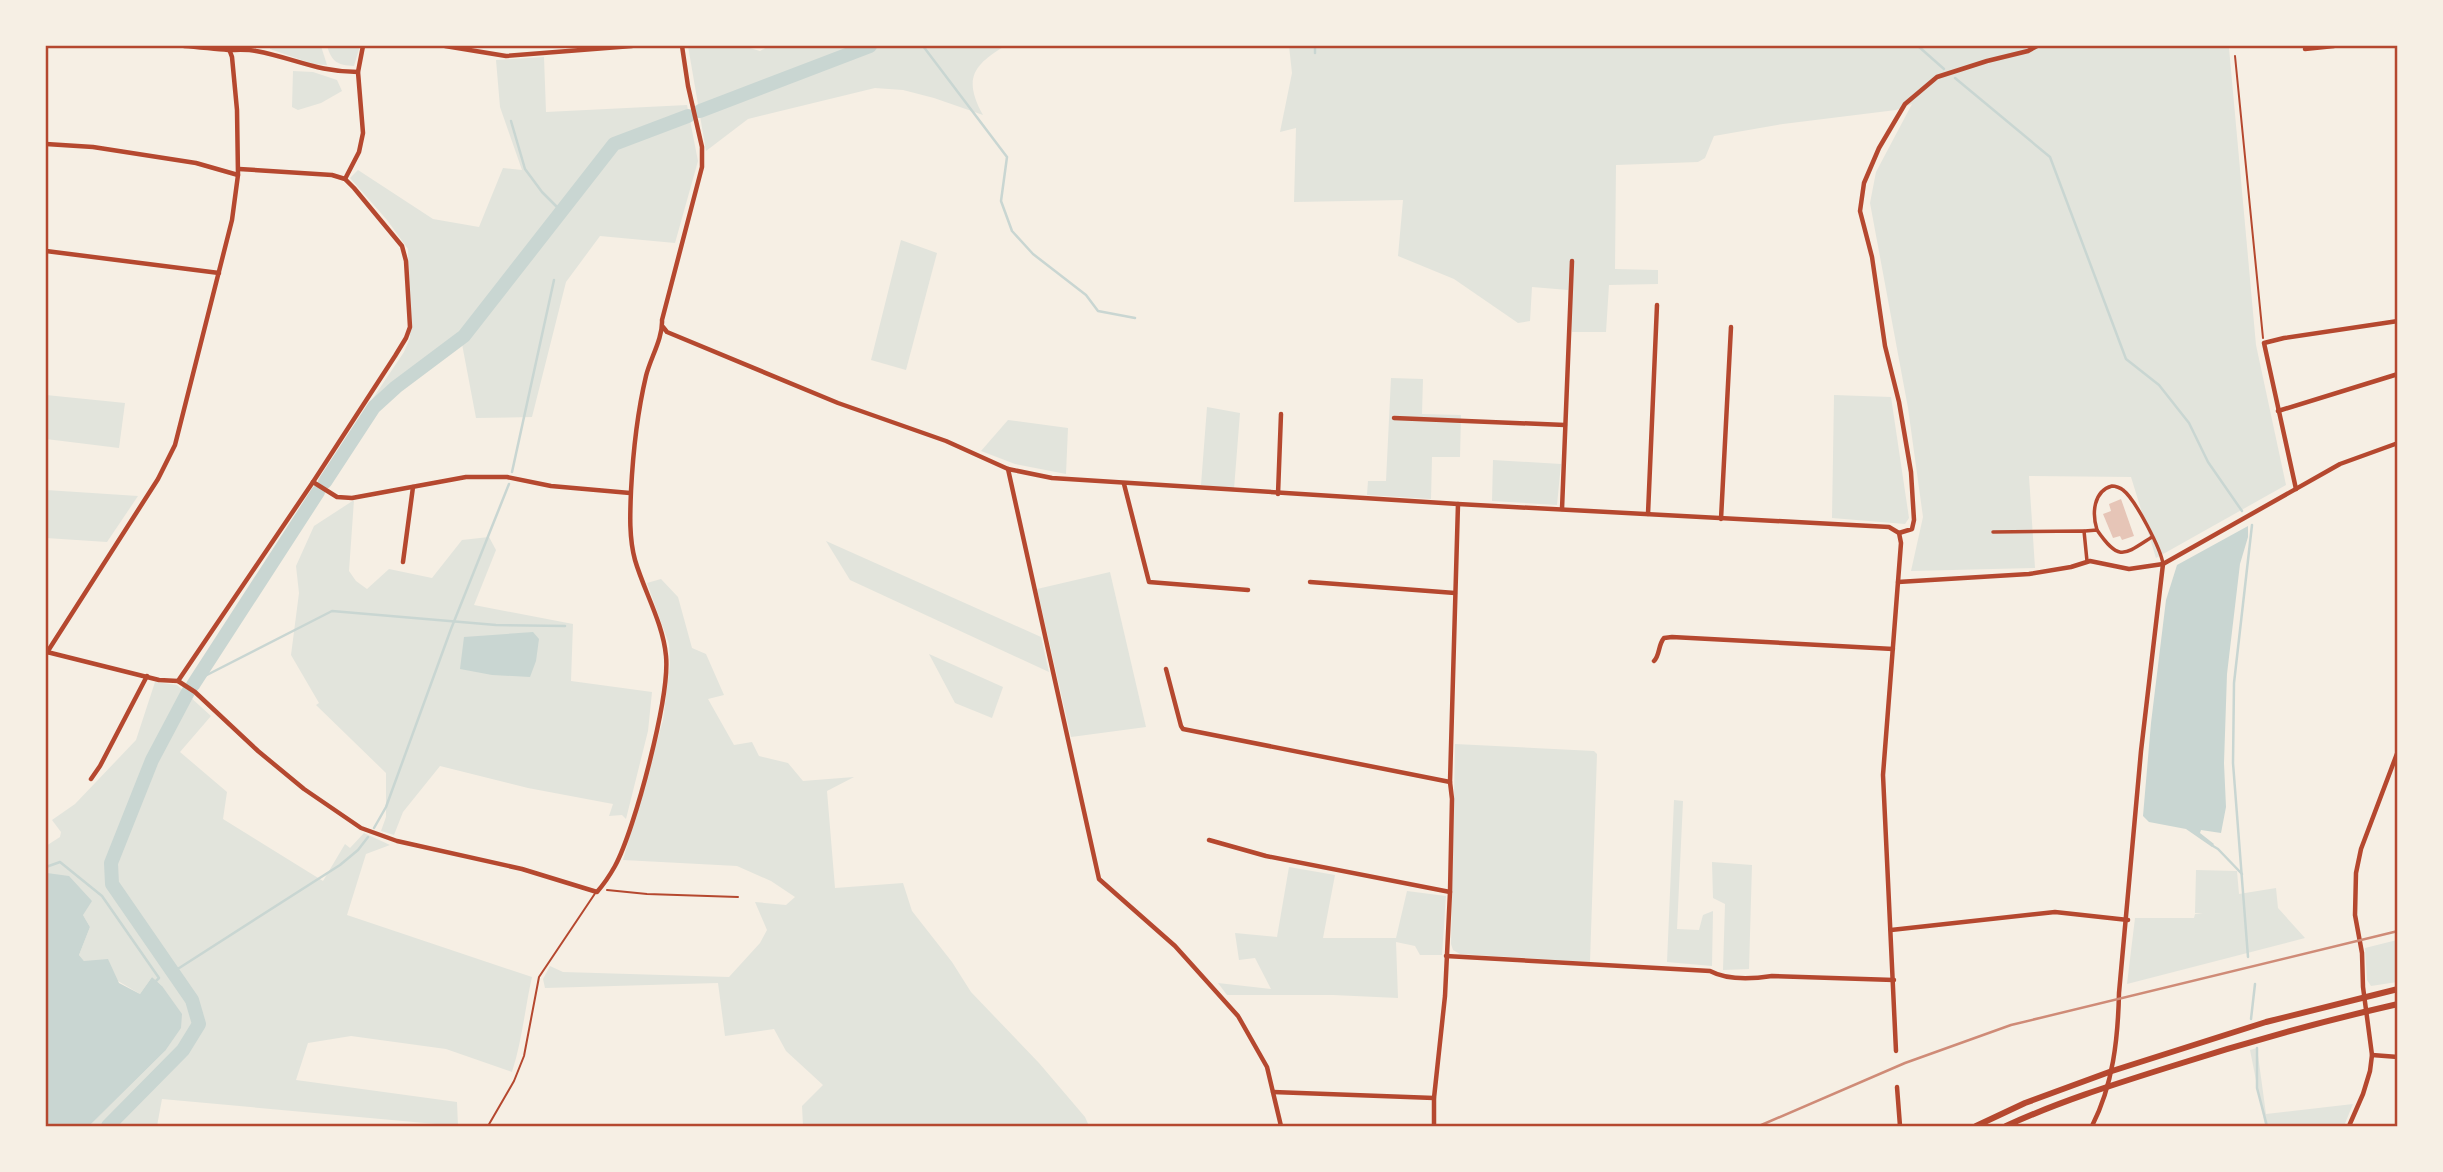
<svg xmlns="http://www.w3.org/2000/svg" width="2443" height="1172" viewBox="0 0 2443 1172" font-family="Cabin,sans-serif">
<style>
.green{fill:#e2e4dc}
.water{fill:#c9d6d2}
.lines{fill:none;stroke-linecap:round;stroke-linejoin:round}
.stream{stroke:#c9d6d2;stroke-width:2.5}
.river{stroke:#c9d6d2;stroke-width:14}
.building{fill:#e6c5b7}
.path{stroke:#b5482f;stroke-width:2}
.service{stroke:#b5482f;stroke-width:2}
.pedestrian{stroke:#b5482f;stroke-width:3.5}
.minor{stroke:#b5482f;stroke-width:4.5}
.primary{stroke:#b5482f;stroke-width:6}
.rail{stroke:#cf8b77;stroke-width:2.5}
.neatline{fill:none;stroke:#b5482f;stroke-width:2.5}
</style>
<rect width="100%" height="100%" fill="#f6efe4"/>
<!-- green -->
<g class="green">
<path d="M270,46h51l6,19 -14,-1 -43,-15z"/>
<path d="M327,46h33l-6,20c-17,-1 -22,-4 -27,-20z"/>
<path d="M688,46h55l17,5 9,-5h236c-32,19 -42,33 -22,69l-49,-17 -31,-8 -28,-2 -127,31 -42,32z"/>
<path d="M1289,46h961l-21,2 27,297 30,140 -130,73 -25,-81 -102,-1 6,92 -124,3 12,-54 -15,-109 -38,-205 6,-31 36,-68 -16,6 -113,14 -69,12 -9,22 -7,4 -82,3 -1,104 43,1v14l-49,1 -3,47h-34l-4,-42 -36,-3 -2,34 -12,2 -64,-44 -56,-23 5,-56 -109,2 2,-74 -16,4 12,-59z"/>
<path d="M544,57l2,55 141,-7 11,56 -23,82 -75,-7 -34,46 -34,135 -56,1 -14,-74 -73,54 -71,82 86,-128 6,-14 -2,-89 -21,-29 -37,-42 8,-8 75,49 46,8 24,-59 19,2 -22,-63 -4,-47z"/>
<path d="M293,71l20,1 24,8 5,11 -21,12 -23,7 -6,-3z"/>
<path d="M901,240l36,13 -31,117 -35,-10z"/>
<path d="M1391,378l32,1 -1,35 39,1 -1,42h-28l-1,42 -64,-4 1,-14h18z"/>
<path d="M46,395l79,8 -6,45 -73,-9z"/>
<path d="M1834,395l57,2 18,121 -4,6 -73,-6z"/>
<path d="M1207,407l33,6 -6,76 -33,-4z"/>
<path d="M1008,420l60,8 -2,46 -51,-10 -34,-13z"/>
<path d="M1493,460l68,4 -4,41 -65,-4z"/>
<path d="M46,490l92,6 -31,46 -61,-4z"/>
<path d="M354,500l-5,71 7,10 11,8 22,-20 43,9 30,-38 27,-3 7,13 -22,55 99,19 -2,57 81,11 -4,39 -22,88 -4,-4 -13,1 4,-12 -85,-16 -88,-22 -37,46 -9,23 -13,-4 5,-14v-44l-70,-68 3,-2 -28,-48 8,-62 -3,-27 18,-40z"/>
<path d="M826,541l215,96 8,35 -199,-92z"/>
<path d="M1110,572l36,155 -75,10 -34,-148z"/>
<path d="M661,579l17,18 14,51 14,6 18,41 -16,4 26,46 18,-3 7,14 29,7 15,18 51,-4 -27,14 8,97 68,-5 9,28 40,51 19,30 68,71 46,54 4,9h-286l-1,-20 21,-21 -37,-34 -12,-22 -49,7 -7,-53 -173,5 -2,-9 7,-13 13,6 166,5 31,-34 7,-13 -12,-28 31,3 9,-8 -24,-16 -34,-15 -114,-6 40,-140 7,-56 -1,-20 -22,-61z"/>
<path d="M929,654l74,33 -11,31 -37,-15z"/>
<path d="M155,682l22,3 34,31 -31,36 47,40 -4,27 100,62 22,-37 5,4 14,-15 26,12 -24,9 -19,61 185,62c-7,31 -10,64 -20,95l-66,-23 -95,-13 -43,7 -12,37 161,22 1,24 -296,-27 -5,27h-68l76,-75 -3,-65 -10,-9 -12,17 -56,-33 -5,-6 11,-28 -7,-12 -14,-38 -23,-3v-28l14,-9 1,-5 -9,-12 23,-16 61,-64z"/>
<path d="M1455,744l139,7 3,3 -7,208 -130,-8 -7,-4 -2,-6z"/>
<path d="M1674,800l9,1 -6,128 22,1 4,-15 10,-4 -1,55 -45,-4z"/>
<path d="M1712,862l40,3 -3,104 -26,1 2,-66 -12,-6z"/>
<path d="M1289,867l46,8 -12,63h73l11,-47 39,5 -4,59h-22l-5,-9 -19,-4 2,56 -65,-3h-106l-9,-12 53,6 -16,-31 -16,2 -4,-27 42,4z"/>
<path d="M2196,870l41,1 2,23 37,-6 2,20 27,30 -178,46 8,-66h59l1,-4 8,-1h-8z"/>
<path d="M2397,940v42l-26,4 -4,-6 -2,-32z"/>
<path d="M2257,1048l9,66 87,-10 -9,22h-79l-15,-76z"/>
</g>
<!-- water -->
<g class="water">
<path d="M2248,526v11l-8,27 -13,110 -3,89 2,44 -5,26 -20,-3 -1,3 14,11 -2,3 -26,-18 -37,-7 -6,-6 8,-93 15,-123 11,-35z"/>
<path d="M533,632l6,7 -3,22 -6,16 -38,-2 -32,-6 4,-32z"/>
<path d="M47,873l22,3 23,25 -9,14 7,12 -11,28 5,6 24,-2 11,24 21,11 12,-17 10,9 20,28 -1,14 -16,23 -76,75h-43z"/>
</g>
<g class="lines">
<!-- stream -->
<g class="stream">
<path d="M923,46l84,111 -6,44 11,30 21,23 53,41 12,16 37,7"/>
<path d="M1315,46v7"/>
<path d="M1918,46l26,23"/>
<path d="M1955,78l95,79 76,202 33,26 30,38 19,39 34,49"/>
<path d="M511,121l14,48 17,23 20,20"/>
<path d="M512,472l42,-192"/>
<path d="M197,680l135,-69 164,14 69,1"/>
<path d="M374,828l12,-21 65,-178 58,-145"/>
<path d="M2213,846l5,3 24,25"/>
<path d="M46,867l14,-5 42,34 57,82 -3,3"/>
<path d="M2248,957l-15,-194 1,-80 18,-158"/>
<path d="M173,972l167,-107 18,-15 10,-13"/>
<path d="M2251,1019l4,-35"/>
<path d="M2257,1048v40l10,38"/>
</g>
<!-- river -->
<g class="river">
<path d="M700,111l170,-65"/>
<path d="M325,482l49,-75 22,-20 68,-51 150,-192 74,-28"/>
<path d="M193,685l125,-193"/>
<path d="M108,1126l75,-76 16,-26 -7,-24 -80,-116 -1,-21 41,-103 36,-68"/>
</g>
</g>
<!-- building -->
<path class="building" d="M2121,499l13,37 -12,4 -2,-4 -7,2 -10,-24 8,-3 -2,-7z"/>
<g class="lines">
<!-- path -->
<g class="path">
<path d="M2235,56l28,282"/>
<path d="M607,890l40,4 91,3"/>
</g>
<!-- service -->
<path class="service" d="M488,1126l26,-45 10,-25 15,-79 57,-85"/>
<!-- pedestrian -->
<g class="pedestrian">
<path d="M2097,530c-5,-16 -4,-39 15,-44 3,0 9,2 11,4 12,9 38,59 40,74"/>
<path d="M2085,531l12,-1c22,32 27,25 55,7"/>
<path d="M1993,532l91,-1 3,30"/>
</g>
<!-- minor -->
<g class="minor">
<path d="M184,46c15,1 30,3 44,4 9,0 19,-1 28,1 38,7 61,21 102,21"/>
<path d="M445,46l61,10 126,-10"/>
<path d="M2305,49l29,-3"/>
<path d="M46,144l47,3 103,16 42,12"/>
<path d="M345,179l14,-27 4,-19 -5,-61 5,-26"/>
<path d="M46,251l173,22"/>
<path d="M663,327l4,5 171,71 108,38 62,28 44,9 406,26 431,23 10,6 2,10 -18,232 13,276"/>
<path d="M2278,411l120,-37"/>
<path d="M1394,418l171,7"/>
<path d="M1008,469l91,410 76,67 63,70 29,51 14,59"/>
<path d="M313,482l24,15 15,1 114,-21h41l44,9 79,7"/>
<path d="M1124,484l25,98 99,8"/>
<path d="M2296,489l-32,-146 20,-5 114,-17"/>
<path d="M1278,494l3,-80"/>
<path d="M1562,509l10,-248"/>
<path d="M1648,514l9,-209"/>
<path d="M1721,519l10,-192"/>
<path d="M1899,533l13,-4 2,-9 -3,-48 -12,-70 -14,-56 -13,-89 -12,-46 4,-28 15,-35 26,-44 32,-27 50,-16 41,-10 9,-5"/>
<path d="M403,562l10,-75"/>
<path d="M1310,582l145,11"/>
<path d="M1898,582l131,-8 42,-7 19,-6 39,8 34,-5 177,-100 58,-21"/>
<path d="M47,652l112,28 19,1 17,11 63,59 46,38 57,39 36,13 125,28 75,23c7,-8 13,-17 18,-26 20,-37 55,-170 51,-210 -3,-33 -22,-65 -31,-96 -6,-22 -5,-46 -4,-69 2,-39 6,-77 15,-115 4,-17 17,-38 16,-56l40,-153v-20l-14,-61 -6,-40"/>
<path d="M46,654l112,-175 17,-34 57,-225 6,-45 -1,-65 -5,-53 -4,-11"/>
<path d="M1654,661c6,-6 4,-16 10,-23l8,-1 221,12"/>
<path d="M1166,669l15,57 2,3 267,53"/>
<path d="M178,681l135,-199 82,-126 11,-18 4,-11 -4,-66 -4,-15 -48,-58 -9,-9 -13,-4 -93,-6"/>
<path d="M91,779l9,-13 47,-90"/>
<path d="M1209,840l57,16 184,36"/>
<path d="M1891,930l164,-18 73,8"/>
<path d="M1446,956l264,15c17,9 43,8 62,5l122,4"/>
<path d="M2372,1055l26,2"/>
<path d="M1897,1087l3,39"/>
<path d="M1273,1092l161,6"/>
<path d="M1434,1126v-28l11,-102 5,-104 2,-93 -2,-17 8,-278"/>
<path d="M2092,1126c21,-41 26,-87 27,-133l22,-242 22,-187"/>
<path d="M2349,1126l14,-32 7,-23 2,-16 -9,-68 -1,-34 -7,-38 1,-42 5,-24 37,-98"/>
</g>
<!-- primary -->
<g class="primary">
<path d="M1976,1126l49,-23 87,-32 154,-49 132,-33"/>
<path d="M2006,1126c52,-24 106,-41 160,-58 77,-25 153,-46 232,-64"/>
</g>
<!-- rail -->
<path class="rail" d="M1759,1126l146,-63 106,-38 387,-94"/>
</g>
<!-- border -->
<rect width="2443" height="1172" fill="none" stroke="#f6efe4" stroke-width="94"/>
<rect x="47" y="47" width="2349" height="1078" class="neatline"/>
</svg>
